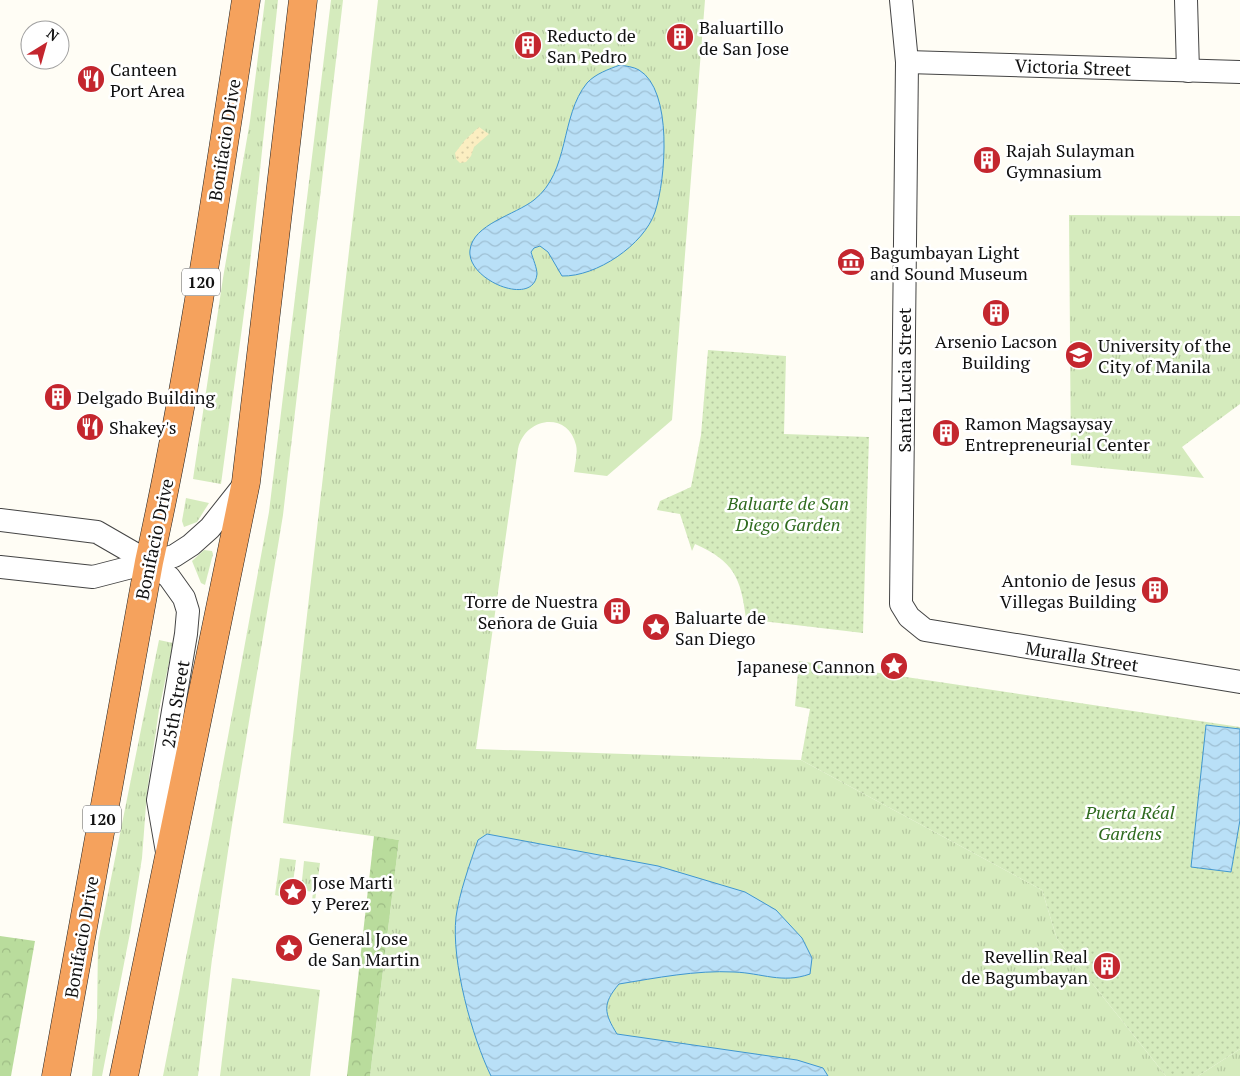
<svg xmlns="http://www.w3.org/2000/svg" width="1240" height="1076" viewBox="0 0 1240 1076" font-family="'PT Serif',serif">
<style>
.grass{fill:url(#grass-tufts)}
.forest{fill:url(#forest-crowns)}
.sand{fill:url(#sand-dots)}
.garden{fill:url(#garden-dots)}
.water{fill:url(#water-waves);stroke:#3f96cf}
.lines{fill:none;stroke-linecap:round;stroke-linejoin:round}
.minor-casing{stroke:#444;stroke-width:24}
.highway-casing{stroke:#222;stroke-width:29}
.minor{stroke:#fff;stroke-width:22}
.highway{stroke:#f5a25d;stroke-width:28}
.labels{text-anchor:middle;dominant-baseline:central;stroke-width:5;stroke-linejoin:round;paint-order:stroke}
.shield{fill:#fff;stroke:#585858;stroke-width:1}
.shield-label{font-size:16px;font-weight:bold;fill:#111}
.poi-label{font-size:18px;fill:#111;stroke:#fff;text-anchor:start}
.street-label{font-size:18px;fill:#111;stroke:#fff}
.park-label{font-size:18px;font-style:italic;fill:#2f6b1f;stroke:#fff}
</style>
<defs>
<pattern id="grass-tufts" width="24" height="20" patternUnits="userSpaceOnUse" patternTransform="scale(1.25)"><rect width="24" height="20" fill="#d5ebbd"/><path d="M3 7l-1-3M5 7V3M7 7l1-3M15 17l-1-3M17 17v-4M19 17l1-3" fill="none" stroke="#b6c8a1"/></pattern>
<pattern id="forest-crowns" width="20" height="18" patternUnits="userSpaceOnUse" patternTransform="scale(1.25)"><rect width="20" height="18" fill="#b9dc9c"/><path d="M2 6a3 3 0 1 1 6 0M12 15a3 3 0 1 1 6 0" fill="none" stroke="#9ebc85"/></pattern>
<pattern id="sand-dots" width="8" height="8" patternUnits="userSpaceOnUse" patternTransform="scale(1.25)"><rect width="8" height="8" fill="#fbeec1"/><path d="M2 2h.1M6 6h.1" fill="none" stroke="#d6cba5" stroke-width="1.8" stroke-linecap="round"/></pattern>
<pattern id="garden-dots" width="8" height="8" patternUnits="userSpaceOnUse" patternTransform="scale(1.25)"><rect width="8" height="8" fill="#d5ebbd"/><path d="M2 2h.1M6 6h.1" fill="none" stroke="#b6c8a1" stroke-width="1.8" stroke-linecap="round"/></pattern>
<pattern id="water-waves" width="16" height="10" patternUnits="userSpaceOnUse" patternTransform="scale(1.25)"><rect width="16" height="10" fill="#b9e0f7"/><path d="M0 5q4-4 8 0t8 0" fill="none" stroke="#9ebfd3"/></pattern>
</defs>
<rect width="100%" height="100%" fill="#fffdf5"/>
<!-- grass -->
<g class="grass">
<path d="M265,0h13l-30,283 -27,201 -28,-5 30,-201 27,-157z"/>
<path d="M331,0h12l-60,515 -52,316 -19,128 -14,117h-35l49,-252 57,-312z"/>
<path d="M378,0h327l-33,420 -65,56 -33,-4c1,-8 4,-19 2,-27 -8,-34 -51,-28 -58,4l-42,300 325,11 241,130 15,49 109,137h-796l29,-236 -116,-17z"/>
<path d="M1069,215l171,1v188l-58,43 22,31 -133,-13z"/>
<path d="M186,498l23,5 -12,19 -13,5 -2,-6z"/>
<path d="M204,550l8,1 1,3 -8,31 -4,-2 -9,-22z"/>
<path d="M159,640l14,3 -14,67 -12,82 -5,66 -12,75 -28,143h-10l5,-58 1,-75z"/>
<path d="M280,858l16,2 -4,30 -12,-2 -1,8 -4,-1z"/>
<path d="M304,861l16,2 -5,38h-3l1,-9 -12,-2z"/>
<path d="M232,978l88,12 -10,86h-90z"/>
<path d="M1240,1049v27h-42z"/>
</g>
<!-- forest -->
<g class="forest">
<path d="M374,836l25,4 -29,236h-23z"/>
<path d="M0,936l35,5 -24,135h-11z"/>
</g>
<!-- sand -->
<path class="sand" d="M479,127l10,7 -15,13 -3,9 -5,6 -6,1 -4,-4 -1,-6 10,-13z"/>
<!-- garden -->
<g class="garden">
<path d="M708,350l78,6 -2,78 85,3 -6,196 -117,-14c-5,-41 -12,-58 -51,-75l-3,7 -12,-37 -23,-4 3,-9 31,-14 10,-52z"/>
<path d="M799,661l441,66v322l-42,27h-32l-109,-137 -15,-49 -241,-130 9,-51 -15,-3z"/>
</g>
<!-- water -->
<g class="water">
<path d="M620,65c6,1 14,2 19,5 34,20 27,109 16,142 -11,33 -59,65 -93,64l-14,-24 -8,-6 -6,2 -3,4c2,7 6,16 6,22 -3,34 -71,6 -67,-24 3,-26 45,-35 64,-50 36,-28 26,-84 53,-117 8,-9 22,-14 33,-18z"/>
<path d="M1206,725l34,4v91l-9,52 -40,-5z"/>
<path d="M487,834l171,32 87,26 31,18 26,28 10,20 -2,16c-28,10 -48,-1 -76,-2 -38,-2 -78,6 -115,12 -17,20 -15,29 -2,50l180,26 26,8 5,8h-337c-19,-39 -40,-115 -35,-159 3,-23 14,-54 22,-77z"/>
</g>
<g class="lines">
<defs>
<g id="minor">
<path d="M901,0l6,62 -6,542 8,13 16,13 315,52"/>
<path d="M1186,0l2,71"/>
<path d="M907,62l333,10"/>
<path d="M0,520l97,12 52,30 20,15 15,21 4,13 -2,23 -28,166 9,52"/>
<path d="M0,567l93,10 81,-21 17,-11 19,-17 34,-43"/>
</g>
<g id="highway">
<path d="M56,1076l93,-514c41,-186 68,-374 97,-562"/>
<path d="M124,1076l122,-594 57,-482"/>
</g>
</defs>
<!-- minor casing -->
<use href="#minor" class="minor-casing"/>
<!-- highway casing -->
<use href="#highway" class="highway-casing"/>
<!-- minor -->
<use href="#minor" class="minor"/>
<!-- highway -->
<use href="#highway" class="highway"/>
</g>
<!-- icons -->
<defs>
<symbol id="building-disc" viewBox="-11 -11 22 22"><circle r="9.5" fill="#c4262e" stroke="#fff"/><path d="M-4-6H4V6H1V3H-1V6H-4ZM-2.5-4.3h1.7v1.8h-1.7ZM.8-4.3h1.7v1.8H.8ZM-2.5-1h1.7V.8h-1.7ZM.8-1h1.7V.8H.8Z" fill="#fff"/></symbol>
<symbol id="restaurant-disc" viewBox="-11 -11 22 22"><circle r="9.5" fill="#c4262e" stroke="#fff"/><path d="M-5-6h1v4h1v-4h1v4h1v-4h1v5L-1.5 .5V6h-2V.5L-5-1ZM5-6V6H3V1.5H1.5Q1.5-4 5-6Z" fill="#fff"/></symbol>
<symbol id="museum-disc" viewBox="-11 -11 22 22"><circle r="9.5" fill="#c4262e" stroke="#fff"/><path d="M0-6L6-3V-2H-6V-3ZM-5-1h2V3h-2ZM-1-1h2V3h-2ZM3-1h2V3H3ZM-6 4H6V6H-6Z" fill="#fff"/></symbol>
<symbol id="university-disc" viewBox="-11 -11 22 22"><circle r="9.5" fill="#c4262e" stroke="#fff"/><path d="M0-5L7-2L0 1L-7-2ZM-4 1L0 2.5L4 1V4Q0 6-4 4Z" fill="#fff"/></symbol>
<symbol id="sight-disc" viewBox="-11 -11 22 22"><circle r="9.5" fill="#c4262e" stroke="#fff"/><path d="M0-6L1.8-2.2L6-1.7L2.9 1.2L3.7 5.4L0 3.3L-3.7 5.4L-2.9 1.2L-6-1.7L-1.8-2.2Z" fill="#fff"/></symbol>
</defs>
<g fill-rule="evenodd">
<use href="#building-disc" x="664" y="21" width="32" height="32"/>
<use href="#building-disc" x="512" y="29" width="32" height="32"/>
<use href="#restaurant-disc" x="75" y="63" width="32" height="32"/>
<use href="#building-disc" x="971" y="144" width="32" height="32"/>
<use href="#museum-disc" x="835" y="246" width="32" height="32"/>
<use href="#building-disc" x="980" y="297" width="32" height="32"/>
<use href="#university-disc" x="1063" y="339" width="32" height="32"/>
<use href="#building-disc" x="42" y="381" width="32" height="32"/>
<use href="#restaurant-disc" x="74" y="411" width="32" height="32"/>
<use href="#building-disc" x="930" y="417" width="32" height="32"/>
<use href="#building-disc" x="1139" y="574" width="32" height="32"/>
<use href="#building-disc" x="601" y="595" width="32" height="32"/>
<use href="#sight-disc" x="640" y="611" width="32" height="32"/>
<use href="#sight-disc" x="878" y="650" width="32" height="32"/>
<use href="#sight-disc" x="277" y="876" width="32" height="32"/>
<use href="#sight-disc" x="273" y="932" width="32" height="32"/>
<use href="#building-disc" x="1091" y="950" width="32" height="32"/>
</g>
<g class="labels">
<!-- shield labels -->
<g class="shield">
<rect x="182" y="268.5" width="38" height="27" rx="4"/>
<rect x="83" y="805.5" width="38" height="27" rx="4"/>
</g>
<g class="shield-label">
<text x="201" y="282">120</text>
<text x="102" y="819">120</text>
</g>
<!-- poi labels -->
<g class="poi-label">
<text x="699" y="27">Baluartillo<tspan x="699" dy="21">de San Jose</tspan></text>
<text x="547" y="35">Reducto de<tspan x="547" dy="21">San Pedro</tspan></text>
<text x="110" y="69">Canteen<tspan x="110" dy="21">Port Area</tspan></text>
<text x="1006" y="150">Rajah Sulayman<tspan x="1006" dy="21">Gymnasium</tspan></text>
<text x="870" y="252">Bagumbayan Light<tspan x="870" dy="21">and Sound Museum</tspan></text>
<text x="996" y="341" text-anchor="middle">Arsenio Lacson<tspan x="996" dy="21">Building</tspan></text>
<text x="1098" y="345">University of the<tspan x="1098" dy="21">City of Manila</tspan></text>
<text x="77" y="397">Delgado Building</text>
<text x="965" y="423">Ramon Magsaysay<tspan x="965" dy="21">Entrepreneurial Center</tspan></text>
<text x="109" y="427">Shakey's</text>
<text x="1136" y="580" text-anchor="end">Antonio de Jesus<tspan x="1136" dy="21">Villegas Building</tspan></text>
<text x="598" y="601" text-anchor="end">Torre de Nuestra<tspan x="598" dy="21">Señora de Guia</tspan></text>
<text x="675" y="617">Baluarte de<tspan x="675" dy="21">San Diego</tspan></text>
<text x="875" y="666" text-anchor="end">Japanese Cannon</text>
<text x="312" y="882">Jose Marti<tspan x="312" dy="21">y Perez</tspan></text>
<text x="308" y="938">General Jose<tspan x="308" dy="21">de San Martin</tspan></text>
<text x="1088" y="956" text-anchor="end">Revellin Real<tspan x="1088" dy="21">de Bagumbayan</tspan></text>
</g>
<!-- street labels -->
<g class="street-label">
<text transform="translate(1073 67) rotate(2)">Victoria Street</text>
<text transform="translate(224 140) rotate(-81)">Bonifacio Drive</text>
<text transform="translate(904 380) rotate(-90)">Santa Lucia Street</text>
<text transform="translate(154 539) rotate(-78)">Bonifacio Drive</text>
<text transform="translate(1082 656) rotate(9)">Muralla Street</text>
<text transform="translate(175 704) rotate(-80)">25th Street</text>
<text transform="translate(81 937) rotate(-80)">Bonifacio Drive</text>
</g>
<!-- park labels -->
<g class="park-label">
<text x="788" y="503">Baluarte de San<tspan x="788" dy="21">Diego Garden</tspan></text>
<text x="1130" y="812">Puerta Réal<tspan x="1130" dy="21">Gardens</tspan></text>
</g>
</g>
<!-- north arrow -->
<g transform="translate(45 45) rotate(37)"><circle r="24" fill="#ffffff" stroke="#a0a0a0"/>
<path d="M0-4L9 19L0 12L-9 19Z" fill="#c4262e"/>
<text y="-8" font-size="14" font-weight="bold" text-anchor="middle" fill="#111111">N</text>
</g>
</svg>
